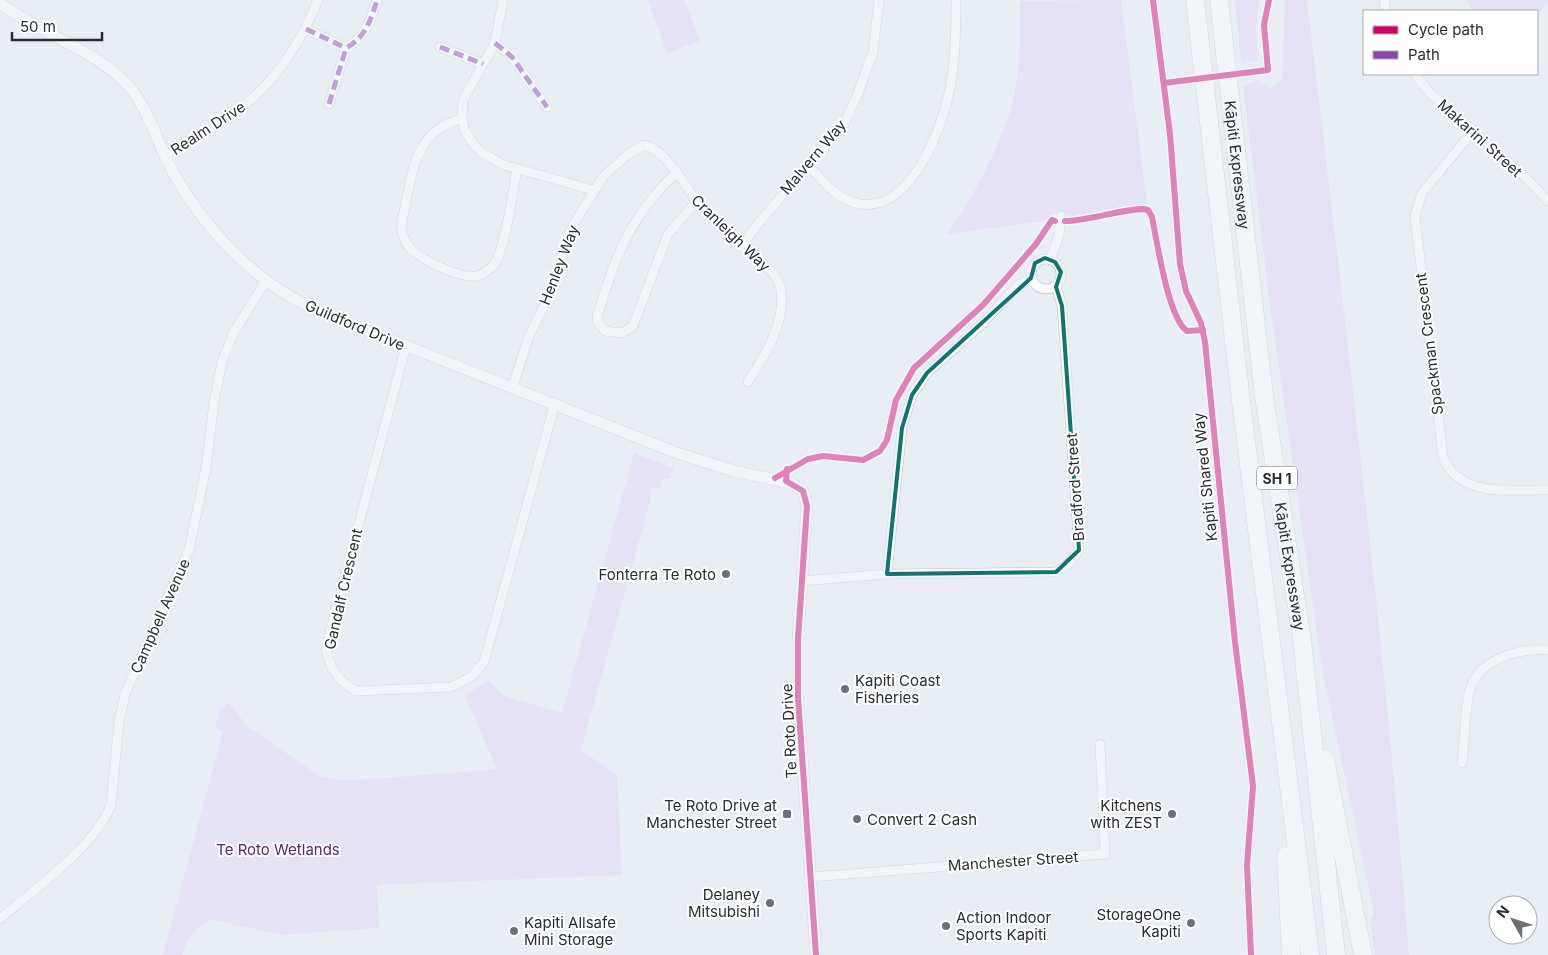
<svg xmlns="http://www.w3.org/2000/svg" width="1548" height="955" viewBox="0 0 1548 955" font-family="Inter,sans-serif">
<style>
.green{fill:#e2d6f1}
.lines{fill:none;stroke-linecap:round;stroke-linejoin:round}
.minor-casing{stroke:#b9bdc1;stroke-width:10}
.tertiary-casing{stroke:#b9bdc1;stroke-width:12}
.motorway-casing{stroke:#b9bdc1;stroke-width:19}
.minor{stroke:#fcfcfd;stroke-width:9}
.tertiary{stroke:#fcfcfd;stroke-width:11}
.motorway{stroke:#fcfcfd;stroke-width:18}
.quiet{stroke:#8e44ad;stroke-width:5;stroke-dasharray:10 5;stroke-linecap:butt}
.cycleway-casing{stroke:#fff;stroke-width:9}
.cycleway{stroke:#d6006c;stroke-width:6}
.marked{fill:none;stroke:#0f766e;stroke-width:4;stroke-linejoin:round}
.poi-dot{fill:#6c7075;stroke:#fff;stroke-width:2}
.labels{text-anchor:middle;dominant-baseline:central;stroke-width:4;stroke-linejoin:round;paint-order:stroke}
.shield{fill:#fff;stroke:#696b6e;stroke-width:1}
.shield-label{font-size:14px;font-weight:bold;fill:#292c30}
.street-label{font-size:15px;fill:#292c30;stroke:#fff}
.poi-label{font-size:15px;fill:#292c30;stroke:#fff;text-anchor:end}
.park-label{font-size:15px;fill:#572373;stroke:#fff}
</style>
<rect width="100%" height="100%" fill="#e8eef4"/>
<!-- green -->
<g class="green">
<path d="M648,0h37l15,41 -33,12z"/>
<path d="M1121,0l26,204 -75,12 -20,-2 -7,7 -98,13c27,-38 50,-81 64,-126 10,-34 9,-72 9,-107z"/>
<path d="M1235,0h24l-3,30 2,31 -17,3z"/>
<path d="M1285,0h22c38,318 77,636 102,955h-34l-5,-32 4,-10 -52,-244 -53,-372 -26,-210 15,-8 12,10 12,-10z"/>
<path d="M1467,0h81v3l-11,11v-3h-65z"/>
<path d="M634,453l40,15 -4,11h-9l-1,10 -9,-1 -1,14 -69,248 36,25 5,100 -245,10 2,43 -98,7 -71,-16c-14,10 -24,20 -28,36h-19l60,-224 -8,-4 4,-16 10,-9 17,23 73,51 20,4 34,-1 124,-10 -32,-73 23,-16 17,16 57,17z"/>
</g>
<g class="lines">
<defs>
<g id="minor">
<path d="M503,0l-8,43 -32,57 -1,19 3,12 9,14 8,8 22,12 89,25"/>
<path d="M1384,0l2,11"/>
<path d="M306,29l40,19"/>
<path d="M495,43l17,14 35,50"/>
<path d="M440,47l43,17"/>
<path d="M1415,74l14,18 93,82 26,27"/>
<path d="M329,104l17,-56c19,-10 25,-28 31,-48"/>
<path d="M462,119c-50,11 -50,60 -60,102 -1,11 1,20 9,28 11,11 50,30 66,27 6,-1 11,-6 16,-10 12,-14 20,-76 24,-96"/>
<path d="M1473,131l-51,62 -7,23 28,241c17,42 68,32 105,33"/>
<path d="M165,156c78,-44 118,-71 153,-156"/>
<path d="M809,166c14,15 29,35 51,38 54,9 87,-87 92,-128 4,-25 4,-51 4,-76"/>
<path d="M676,173c-46,43 -61,84 -79,143l1,6 7,9 17,2 11,-7 35,-92 28,-32"/>
<path d="M741,247l16,-22 87,-101 13,-28 16,-44 6,-52"/>
<circle cx="1046" cy="274" r="15"/>
<path d="M1050,259l9,-23 2,-20"/>
<path d="M406,346l-80,302c3,20 12,33 30,43l95,-4 20,-10 13,-15 71,-259"/>
<path d="M513,386l15,-47 27,-57 12,-43 8,-17 28,-45 25,-23 16,-9c25,5 45,50 63,69 11,10 22,22 33,32 14,12 38,24 41,44 4,35 -15,63 -33,92"/>
<path d="M887,574l15,-146 10,-33 15,-22 56,-50 34,-37 14,-8"/>
<path d="M801,581l86,-7 169,-2 13,-9 10,-13 -17,-244 -6,-20"/>
<path d="M1462,763c3,-22 2,-48 7,-70 8,-34 49,-45 79,-43"/>
<path d="M811,877l294,-23 -5,-110"/>
<path d="M0,919c34,-30 95,-72 111,-114l8,-83 6,-28 64,-144 17,-82 8,-66 8,-40 12,-30 33,-53"/>
</g>
<path id="tertiary" d="M0,4c15,9 30,19 45,27 32,18 63,30 87,59 19,25 27,57 42,84 30,53 75,102 130,130 17,8 35,14 52,22l321,127 57,18 57,12 12,8 4,15 -9,133v59l18,257"/>
<g id="motorway">
<path d="M1195,0l46,401 69,554"/>
<path id="s1" d="M1219,0l45,396 38,244 34,315"/>
<path d="M1325,759l38,196"/>
<path d="M1286,856l5,99"/>
</g>
</defs>
<!-- minor casing -->
<use href="#minor" class="minor-casing"/>
<!-- tertiary casing -->
<use href="#tertiary" class="tertiary-casing"/>
<!-- motorway casing -->
<use href="#motorway" class="motorway-casing"/>
<!-- minor -->
<use href="#minor" class="minor"/>
<!-- tertiary -->
<use href="#tertiary" class="tertiary"/>
<!-- motorway -->
<use href="#motorway" class="motorway"/>
<!-- quiet -->
<g class="quiet">
<path d="M306,29l40,19"/>
<path d="M495,43l17,14 35,50"/>
<path d="M440,47l43,17"/>
<path d="M329,104l17,-56c19,-10 25,-28 31,-48"/>
</g>
<defs>
<g id="cycleway">
<path d="M1153,0l17,134 10,130 6,27 15,32 4,19 30,300 18,144 -6,79 4,90"/>
<path d="M1164,83l104,-13 -4,-45 5,-25"/>
<path d="M1065,221c18,1 73,-16 83,-11l4,7c5,24 16,101 35,114l16,-1"/>
<path d="M787,469l-1,12 17,10 4,15 -9,133v59l18,257"/>
<path d="M775,478l33,-19 15,-3 40,4 17,-9 7,-11 9,-40 18,-32 69,-63 53,-61 16,-24 3,1"/>
</g>
</defs>
<!-- cycleway casing -->
<use href="#cycleway" class="cycleway-casing"/>
<!-- cycleway -->
<use href="#cycleway" class="cycleway"/>
</g>
<!-- marked area -->
<path d="M0 0H1548V955H0ZM1045,258l10,4 6,10 -5,15 6,19 17,244 -23,22 -169,2 15,-146 10,-33 15,-22 104,-95 4,-15z" fill="#e8eef4" fill-opacity=".55" fill-rule="evenodd"/>
<path class="marked" d="M1045,258l10,4 6,10 -5,15 6,19 17,244 -23,22 -169,2 15,-146 10,-33 15,-22 104,-95 4,-15z"/>
<!-- markers -->
<g class="poi-dot">
<circle cx="726" cy="574" r="5"/>
<circle cx="845" cy="689" r="5"/>
<rect x="782" y="809" width="10" height="10" rx="2.5"/>
<circle cx="1172" cy="814" r="5"/>
<circle cx="857" cy="819" r="5"/>
<circle cx="770" cy="903" r="5"/>
<circle cx="1191" cy="923" r="5"/>
<circle cx="946" cy="926" r="5"/>
<circle cx="514" cy="931" r="5"/>
</g>
<g class="labels">
<!-- shield labels -->
<rect class="shield" x="1257" y="466.5" width="40" height="23" rx="4"/>
<g class="shield-label">
<text x="1277" y="478">SH 1</text>
</g>
<!-- street labels -->
<g class="street-label">
<text transform="translate(208 128) rotate(-33)">Realm Drive</text>
<text transform="translate(1480 138) rotate(42)">Makarini Street</text>
<text transform="translate(813 157) rotate(-50)">Malvern Way</text>
<text stroke="none"><textPath href="#s1" startOffset="166">Kāpiti Expressway</textPath></text>
<text transform="translate(731 233) rotate(44)">Cranleigh Way</text>
<text transform="translate(559 265) rotate(-69)">Henley Way</text>
<text transform="translate(355 325) rotate(23)">Guildford Drive</text>
<text transform="translate(1429 344) rotate(-97)">Spackman Crescent</text>
<text transform="translate(1205 477) rotate(-96)">Kapiti Shared Way</text>
<text transform="translate(1075 487) rotate(-94)">Bradford Street</text>
<text stroke="none"><textPath href="#s1" startOffset="571">Kāpiti Expressway</textPath></text>
<text transform="translate(343 589) rotate(-77)">Gandalf Crescent</text>
<text transform="translate(160 616) rotate(-66)">Campbell Avenue</text>
<text transform="translate(789 731) rotate(-93)">Te Roto Drive</text>
<text transform="translate(1013 861) rotate(-4)">Manchester Street</text>
</g>
<!-- poi labels -->
<g class="poi-label">
<text x="716" y="574">Fonterra Te Roto</text>
<text x="855" y="680" text-anchor="start">Kapiti Coast<tspan x="855" dy="17">Fisheries</tspan></text>
<text x="777" y="805">Te Roto Drive at<tspan x="777" dy="17">Manchester Street</tspan></text>
<text x="1162" y="805">Kitchens<tspan x="1162" dy="17">with ZEST</tspan></text>
<text x="867" y="819" text-anchor="start">Convert 2 Cash</text>
<text x="760" y="894">Delaney<tspan x="760" dy="17">Mitsubishi</tspan></text>
<text x="1181" y="914">StorageOne<tspan x="1181" dy="17">Kapiti</tspan></text>
<text x="956" y="917" text-anchor="start">Action Indoor<tspan x="956" dy="17">Sports Kapiti</tspan></text>
<text x="524" y="922" text-anchor="start">Kapiti Allsafe<tspan x="524" dy="17">Mini Storage</tspan></text>
</g>
<!-- park labels -->
<g class="park-label">
<text x="278" y="849">Te Roto Wetlands</text>
</g>
</g>
<!-- legend -->
<rect x="1363" y="10" width="175" height="65" fill="#ffffff" stroke="#a9abac"/>
<rect x="1373" y="26" width="25" height="8" fill="#d6006c" stroke="#a9abac"/>
<text x="1408" y="35" font-size="15" fill="#292c30">Cycle path</text>
<rect x="1373" y="51" width="25" height="8" fill="#8e44ad" stroke="#a9abac"/>
<text x="1408" y="60" font-size="15" fill="#292c30">Path</text>
<!-- north arrow -->
<g transform="translate(1513 920) rotate(309)"><circle r="24" fill="#ffffff" stroke="#a9abac"/>
<path d="M0-4L9 19L0 12L-9 19Z" fill="#6c7075"/>
<text y="-8" font-size="14" font-weight="bold" text-anchor="middle" fill="#292c30">N</text>
</g>
<!-- scale -->
<path d="M12 32v8h90v-8" fill="none" stroke="#292c30" stroke-width="2.5"/>
<text x="20" y="32" font-size="15" fill="#292c30" stroke="#ffffff" stroke-width="4" paint-order="stroke">50 m</text>
</svg>
